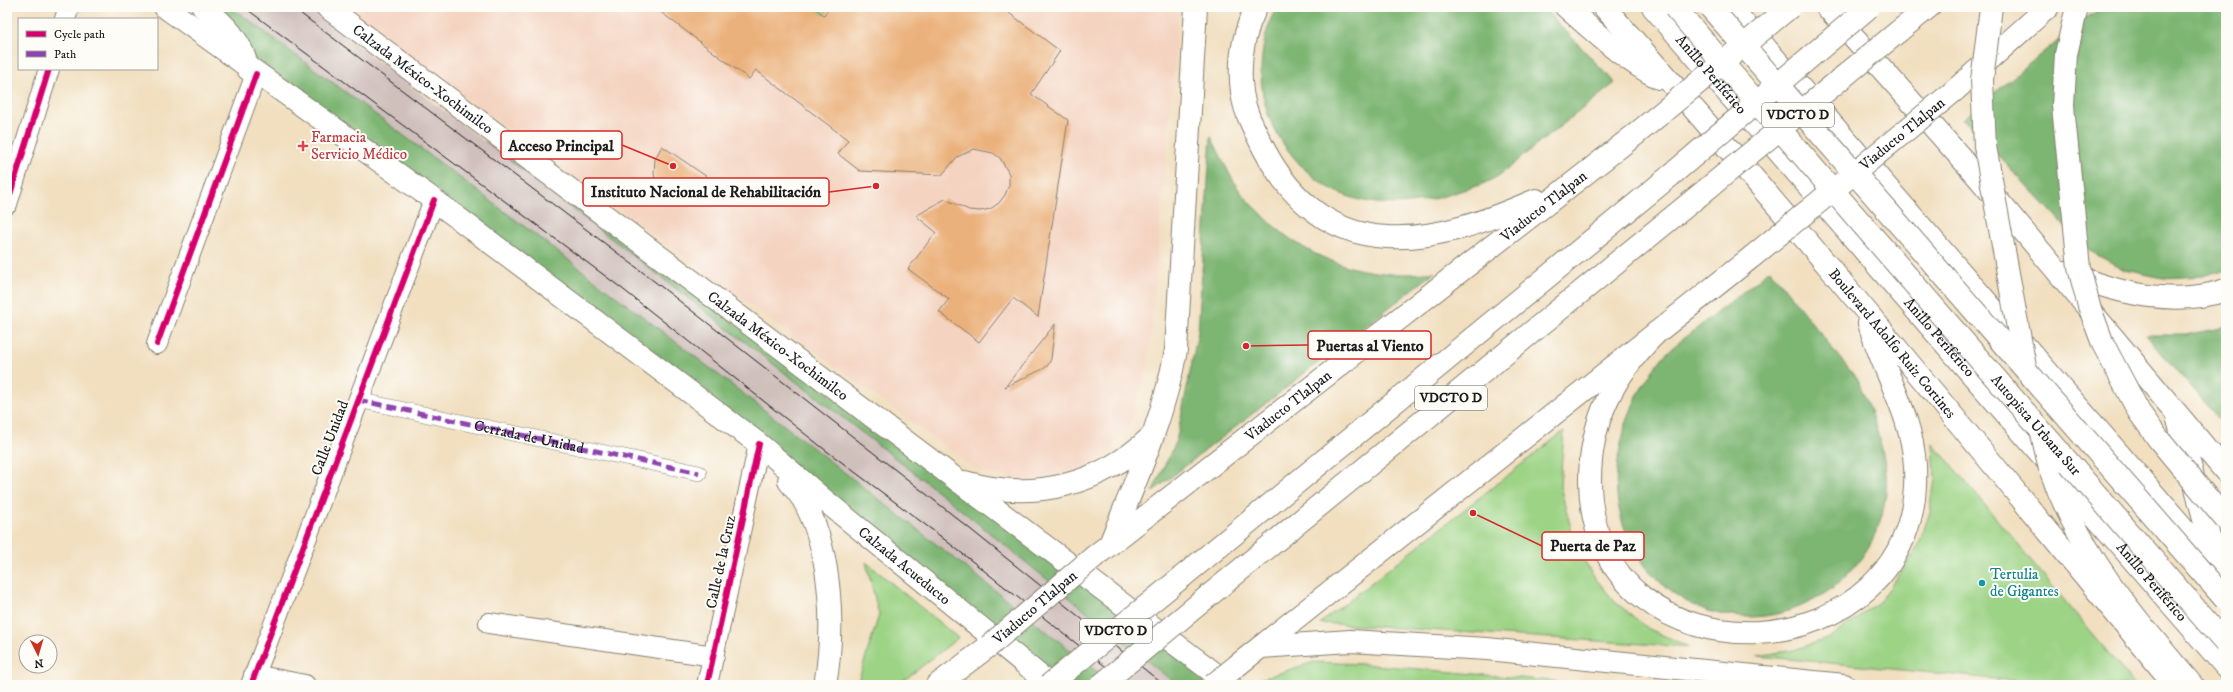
<svg xmlns="http://www.w3.org/2000/svg" width="2233" height="692" viewBox="0 0 2233 692" font-family="'IM FELL DW Pica',serif">
<style>
.built{fill:#f4d3c0}
.industrial{fill:#d0c0bc}
.green{fill:#9cd385;stroke:#5c7850}
.forest{fill:#7db572;stroke:#4c6847}
.building{fill:#ebb17b}
.lines{fill:none;stroke-linecap:round;stroke-linejoin:round}
.pedestrian-casing{stroke:#867e6e;stroke-width:16}
.minor-casing{stroke:#867e6e;stroke-width:22}
.secondary-casing{stroke:#867e6e;stroke-width:24}
.motorway-casing{stroke:#867e6e;stroke-width:24}
.pedestrian{stroke:#fff;stroke-width:15}
.minor{stroke:#fff;stroke-width:20}
.secondary{stroke:#fff;stroke-width:22}
.motorway{stroke:#fff;stroke-width:22}
.tram{stroke:#1c1c1c;stroke-width:1}
.secondary-bridge-casing{stroke:#867e6e;stroke-width:24;stroke-linecap:butt}
.motorway-bridge-casing{stroke:#867e6e;stroke-width:24;stroke-linecap:butt}
.secondary-bridge{stroke:#fff;stroke-width:22}
.motorway-bridge{stroke:#fff;stroke-width:22}
.quiet{stroke:#8e44ad;stroke-width:5;stroke-dasharray:10 5;stroke-linecap:butt}
.cycleway-casing{stroke:#fdfcf7;stroke-width:8}
.cycleway{stroke:#d6006c;stroke-width:6}
.health-dot{fill:#e0444e;stroke:#fdfcf7;stroke-width:1.5}
.culture-dot{fill:#0f9aa8;stroke:#fdfcf7;stroke-width:1.5}
.labels{text-anchor:middle;dominant-baseline:central;stroke-width:4;stroke-linejoin:round;paint-order:stroke}
.shield{fill:#fdfcf7;stroke:#605f5e;stroke-width:1}
.shield-label{font-size:14px;font-weight:bold;fill:#1c1c1c}
.street-label{font-size:15px;fill:#1c1c1c;stroke:#fdfcf7}
.health-label{font-size:15px;fill:#be3a42;stroke:#fdfcf7;text-anchor:start}
.culture-label{font-size:15px;fill:#0d838f;stroke:#fdfcf7;text-anchor:start}
.leader{fill:none;stroke:#d62828;stroke-width:1.5}
.callout-dot{fill:#d62828;stroke:#fdfcf7;stroke-width:1.5}
.callout{fill:#fdfcf7;stroke:#d62828;stroke-width:1.5}
.callout-label{font-size:16px;text-anchor:middle;font-weight:bold;fill:#1c1c1c}
</style>
<rect width="100%" height="100%" fill="#fdfcf7"/>
<filter id="ink" filterUnits="userSpaceOnUse"><feTurbulence type="fractalNoise" baseFrequency=".025" numOctaves="2"/><feDisplacementMap in="SourceGraphic" scale="8" xChannelSelector="R" yChannelSelector="G"/><feConvolveMatrix kernelMatrix="1 2 1 2 8 2 1 2 1" color-interpolation-filters="sRGB"/></filter>
<filter id="wash" filterUnits="userSpaceOnUse"><feTurbulence type="fractalNoise" baseFrequency=".012" numOctaves="4" result="noise"/><feDisplacementMap in="SourceGraphic" scale="16" xChannelSelector="R" yChannelSelector="G"/><feGaussianBlur stdDeviation="0.9" result="paint"/><feColorMatrix in="noise" values="0 0 0 0 0 0 0 0 0 0 0 0 0 0 0 0 0 1.4 0 .05"/><feComposite in="paint" operator="in"/></filter>
<g filter="url(#wash)">
<rect width="100%" height="100%" fill="#f1dfc0"/>
<!-- built -->
<path class="built" d="M341,7h838l-31,359 -19,61 -23,28 -38,21 -44,5 -44,-9z"/>
<!-- industrial -->
<path class="industrial" d="M231,7h75l177,133 461,356 233,189h-63l-226,-180 -296,-228z"/>
<!-- green -->
<g class="green">
<path d="M813,7h17l-6,8z"/>
<path d="M1564,431l-4,55 14,54 17,33 24,29 34,27 40,18 -369,-24z"/>
<path d="M1933,443l202,242h-77l-301,-29 37,-6 35,-12 51,-37 37,-51 13,-38 5,-34z"/>
<path d="M866,562l92,76 -60,47h-41l22,-70z"/>
<path d="M1314,662l49,2 223,20 -333,1 -3,-3z"/>
</g>
<!-- forest -->
<g class="forest">
<path d="M214,7h17c299,221 593,446 883,678h-49l-809,-617z"/>
<path d="M1276,7h267l72,76c-29,23 -57,45 -86,68 -11,9 -24,22 -38,29 -9,5 -21,8 -31,11 -71,25 -134,16 -178,-49 -28,-42 -26,-91 -6,-135z"/>
<path d="M2103,7h123v262l-24,7 -39,2 -38,-8 -37,-20 -125,-131 114,-95z"/>
<path d="M1211,136c8,16 15,33 25,49 4,8 13,16 20,23 46,52 110,73 179,64l-283,220 24,-50 22,-110z"/>
<path d="M485,141l225,164 510,380h-43l-233,-189z"/>
<path d="M1770,270c22,27 43,55 65,82 8,11 20,22 25,34 13,32 29,71 26,106 -7,79 -84,137 -161,123 -68,-12 -115,-79 -108,-146 5,-44 18,-78 46,-112 9,-11 23,-19 33,-28 25,-20 50,-39 74,-59z"/>
<path d="M2226,327v101l-80,-93h39z"/>
</g>
<g id="blocks">
<!-- building -->
<g class="building">
<path d="M654,7h159l11,8 6,-8h171l59,44 -29,43 37,26 -30,197 -25,-19 -34,44 -40,-30 10,-13 -41,-30 28,-37 -20,-16 29,-17 24,11 11,1 10,-2 9,-6 6,-8 4,-10v-11l-9,-16 -7,-5 -19,-4 -17,8 -15,18 -82,-4 -22,-17 10,-14 -92,-70 -7,9z"/>
<path d="M662,146l67,46 -67,5 -6,-12 -2,-12 1,-14z"/>
<path d="M1055,324l-4,35 -3,6 -5,4 -38,18z"/>
</g>
</g>
</g>
<g filter="url(#ink)">
<use href="#blocks" fill-opacity="0" stroke="#867e6e" stroke-width="1"/>
<g class="lines">
<defs>
<path id="pedestrian" d="M358,400l341,73"/>
<g id="minor">
<path d="M65,19l4,-12"/>
<path d="M7,204l42,-135"/>
<path d="M157,344l99,-270"/>
<path d="M489,623l225,33"/>
<path d="M254,675l51,10"/>
<path d="M251,685l183,-485"/>
<path d="M707,685l52,-241"/>
</g>
<g id="secondary">
<path id="s1" d="M165,7l269,193 325,244 64,55 228,186"/>
<path d="M203,7c23,18 38,33 45,62"/>
<path id="s2" d="M327,7l903,678"/>
<path d="M1256,7c-13,27 -18,55 -14,85 2,17 9,31 16,45 25,54 66,97 129,100 51,3 102,-17 149,-37"/>
<path d="M1566,7c30,26 58,53 93,71"/>
<path id="s3" d="M1604,7c197,220 382,450 571,678"/>
<path d="M1827,7l151,170 248,295"/>
<path d="M1954,91l94,-84"/>
<path d="M2066,272c49,21 107,35 160,18"/>
<path d="M1656,333c-42,42 -66,87 -66,148 1,211 336,197 325,-15 -3,-52 -32,-94 -46,-143"/>
<path d="M789,481c5,7 12,14 16,22 27,51 30,127 20,182"/>
<path d="M965,482c68,20 135,3 186,-45"/>
<path d="M1110,544c26,-64 54,-126 66,-194l20,-343"/>
<path id="s4" d="M1095,556l541,-422"/>
<path d="M1261,647l89,-6 137,8 357,36"/>
<path d="M1239,664l514,-408"/>
<path d="M937,685l52,-39"/>
</g>
<g id="motorway">
<path id="s5" d="M1653,7l573,660"/>
<path d="M1730,7l496,570"/>
<path d="M1899,31l30,-24"/>
<path d="M2177,416l38,144"/>
<path d="M2052,474c31,85 82,143 140,211"/>
<path d="M1182,577l488,-401"/>
<path d="M1206,598l490,-400"/>
</g>
</defs>
<!-- pedestrian casing -->
<use href="#pedestrian" class="pedestrian-casing"/>
<!-- minor casing -->
<use href="#minor" class="minor-casing"/>
<!-- secondary casing -->
<use href="#secondary" class="secondary-casing"/>
<!-- motorway casing -->
<use href="#motorway" class="motorway-casing"/>
<!-- pedestrian -->
<use href="#pedestrian" class="pedestrian"/>
<!-- minor -->
<use href="#minor" class="minor"/>
<!-- secondary -->
<use href="#secondary" class="secondary"/>
<!-- motorway -->
<use href="#motorway" class="motorway"/>
<!-- tram -->
<g class="tram">
<path d="M244,7l376,280 204,162 111,83 194,153"/>
<path d="M292,7l344,260 308,241 220,177"/>
</g>
<defs>
<g id="secondary-bridge">
<path d="M1636,134l154,-127"/>
<path id="s6" d="M1753,256l201,-165"/>
<path id="s7" d="M989,646l106,-90"/>
<path d="M1213,685l26,-21"/>
</g>
<g id="motorway-bridge">
<path id="s8" d="M1674,7l552,637"/>
<path d="M1710,7l516,593"/>
<path d="M1991,7l-9,73 3,66 40,221"/>
<path d="M2077,7l-11,47 -3,52 16,162 10,38 14,38 36,68 21,29 66,79"/>
<path d="M1670,176l199,-169"/>
<path d="M1696,198l203,-167"/>
<path d="M2042,434l8,35"/>
<path d="M1049,685l133,-108"/>
<path d="M1101,685l105,-87"/>
</g>
</defs>
<!-- secondary-bridge casing -->
<use href="#secondary-bridge" class="secondary-bridge-casing"/>
<!-- motorway-bridge casing -->
<use href="#motorway-bridge" class="motorway-bridge-casing"/>
<!-- secondary-bridge -->
<use href="#secondary-bridge" class="secondary-bridge"/>
<!-- motorway-bridge -->
<use href="#motorway-bridge" class="motorway-bridge"/>
<!-- quiet -->
<path class="quiet" id="s9" d="M358,400l341,73"/>
<defs>
<g id="cycleway">
<path d="M7,204l42,-135"/>
<path d="M157,344l99,-270"/>
<path d="M251,685l183,-485"/>
<path d="M707,685l52,-241"/>
</g>
</defs>
<!-- cycleway casing -->
<use href="#cycleway" class="cycleway-casing"/>
<!-- cycleway -->
<use href="#cycleway" class="cycleway"/>
</g>
</g>
<!-- markers -->
<path class="health-dot" d="M301 140h4v4h4v4h-4v4h-4v-4h-4v-4h4z"/>
<circle class="culture-dot" cx="1982" cy="583" r="4"/>
<g class="labels">
<!-- shield labels -->
<g class="shield">
<rect x="1762" y="103" width="72" height="24" rx="3"/>
<rect x="1415" y="386" width="72" height="24" rx="3"/>
<rect x="1080" y="619" width="72" height="24" rx="3"/>
</g>
<g class="shield-label">
<text x="1798" y="115">VDCTO D</text>
<text x="1451" y="398">VDCTO D</text>
<text x="1116" y="631">VDCTO D</text>
</g>
<!-- street labels -->
<g class="street-label">
<text stroke="none"><textPath href="#s5" startOffset="89">Anillo Periférico</textPath></text>
<text stroke="none"><textPath href="#s2" startOffset="120">Calzada México-Xochimilco</textPath></text>
<text stroke="none"><textPath href="#s6" startOffset="193">Viaducto Tlalpan</textPath></text>
<text stroke="none"><textPath href="#s4" startOffset="569">Viaducto Tlalpan</textPath></text>
<text stroke="none"><textPath href="#s5" startOffset="437">Anillo Periférico</textPath></text>
<text stroke="none"><textPath href="#s3" startOffset="443">Boulevard Adolfo Ruiz Cortines</textPath></text>
<text stroke="none"><textPath href="#s2" startOffset="564">Calzada México-Xochimilco</textPath></text>
<text stroke="none"><textPath href="#s4" startOffset="245">Viaducto Tlalpan</textPath></text>
<text stroke="none"><textPath href="#s8" startOffset="553">Autopista Urbana Sur</textPath></text>
<text stroke="none"><textPath href="#s9" startOffset="175">Cerrada de Unidad</textPath></text>
<text transform="translate(330 438) rotate(-69)">Calle Unidad</text>
<text transform="translate(721 562) rotate(-78)">Calle de la Cruz</text>
<text stroke="none"><textPath href="#s1" startOffset="927">Calzada Acueducto</textPath></text>
<text stroke="none"><textPath href="#s5" startOffset="761">Anillo Periférico</textPath></text>
<text stroke="none"><textPath href="#s7" startOffset="60">Viaducto Tlalpan</textPath></text>
</g>
<!-- health labels -->
<g class="health-label">
<text x="311" y="137">Farmacia<tspan x="311" dy="17">Servicio Médico</tspan></text>
</g>
<!-- culture labels -->
<g class="culture-label">
<text x="1990" y="574">Tertulia<tspan x="1990" dy="17">de Gigantes</tspan></text>
</g>
</g>
<!-- callouts -->
<path class="leader" d="M673 166L622 145M876 186L829 192M1246 346L1308 345M1473 513L1542 546"/>
<g class="callout-dot">
<circle cx="673" cy="166" r="4"/>
<circle cx="876" cy="186" r="4"/>
<circle cx="1246" cy="346" r="4"/>
<circle cx="1473" cy="513" r="4"/>
</g>
<g class="callout">
<rect x="501" y="131" width="121" height="28" rx="4"/>
<rect x="583" y="178" width="246" height="28" rx="4"/>
<rect x="1308" y="331" width="123" height="28" rx="4"/>
<rect x="1542" y="532" width="102" height="28" rx="4"/>
</g>
<g class="callout-label">
<text x="561" y="151">Acceso Principal</text>
<text x="706" y="197">Instituto Nacional de Rehabilitación</text>
<text x="1370" y="351">Puertas al Viento</text>
<text x="1593" y="551">Puerta de Paz</text>
</g>
<!-- margin -->
<rect width="2233" height="692" fill="none" stroke="#fdfcf7" stroke-width="24"/>
<!-- legend -->
<rect x="18" y="18" width="140" height="52" fill="#fdfcf7" stroke="#a3a29f"/>
<rect x="26" y="31" width="20" height="6" fill="#d6006c" stroke="#a3a29f"/>
<text x="54" y="38" font-size="12" fill="#1c1c1c">Cycle path</text>
<rect x="26" y="51" width="20" height="6" fill="#8e44ad" stroke="#a3a29f"/>
<text x="54" y="58" font-size="12" fill="#1c1c1c">Path</text>
<!-- north arrow -->
<g transform="translate(38 654) rotate(175)"><circle r="19" fill="#fdfcf7" stroke="#a3a29f"/>
<path d="M0-3L7 15L0 10L-7 15Z" fill="#c8321e"/>
<text y="-6" font-size="11" font-weight="bold" text-anchor="middle" fill="#1c1c1c">N</text>
</g>
</svg>
